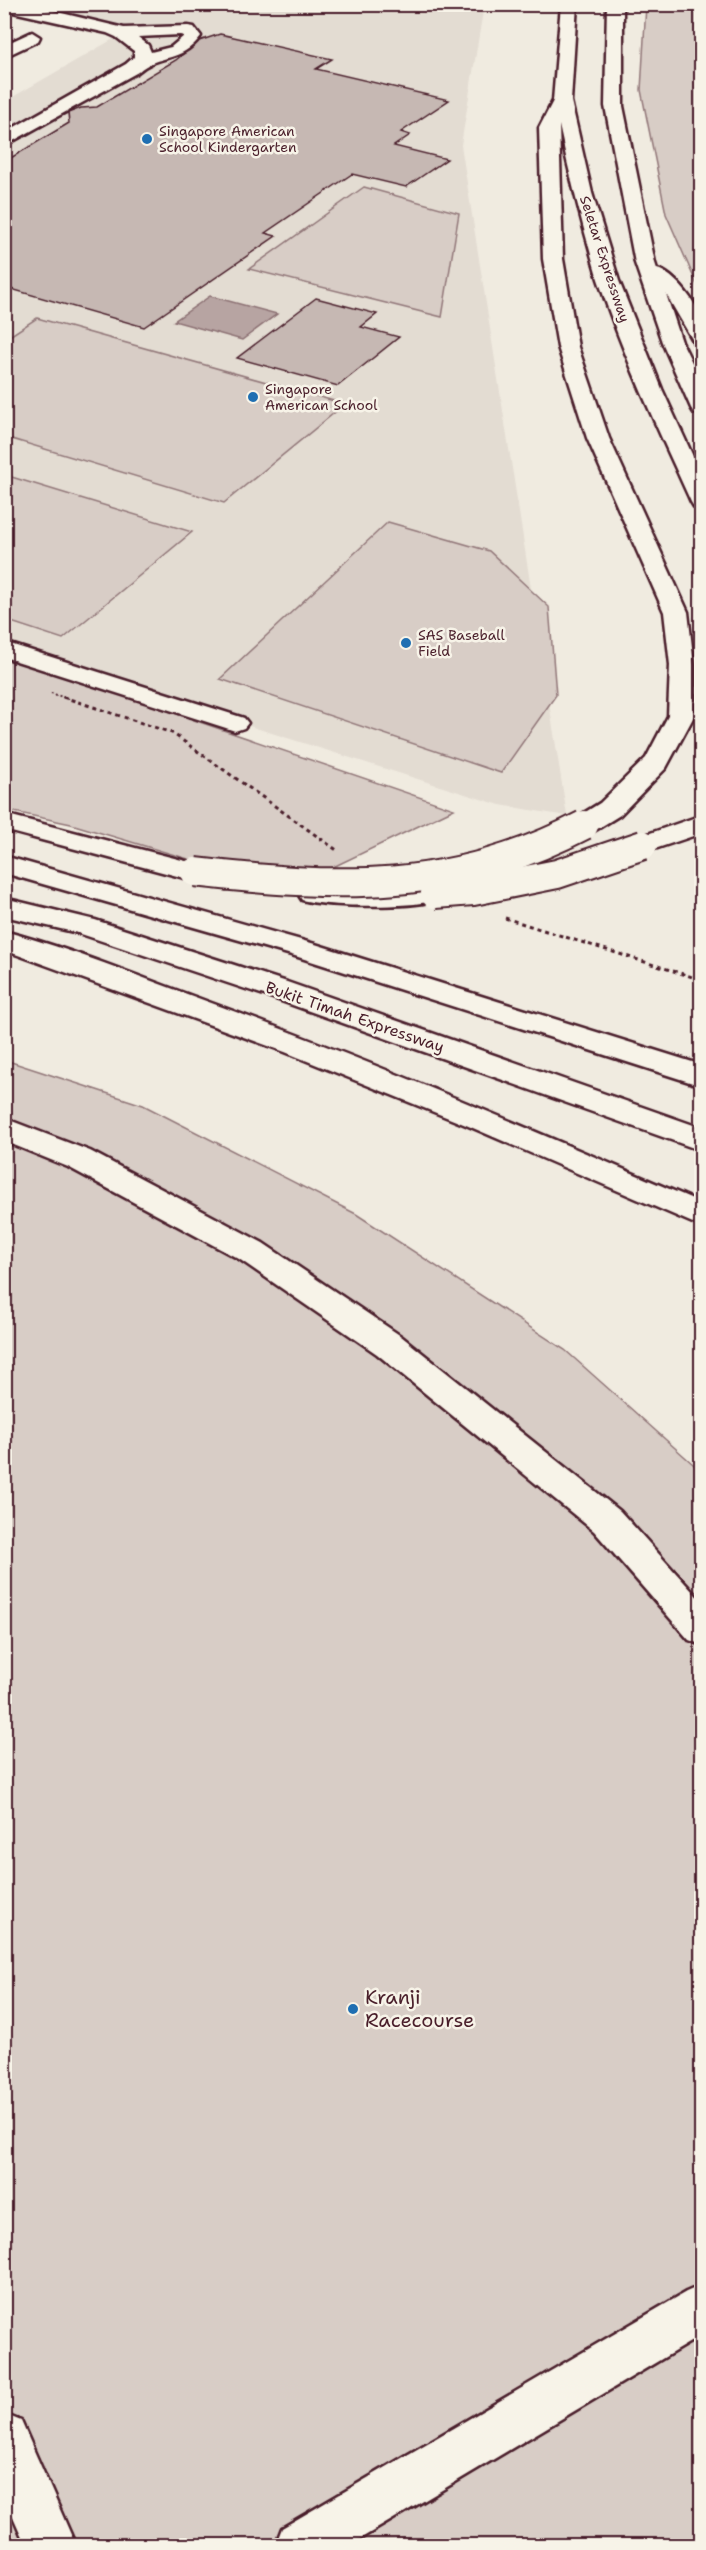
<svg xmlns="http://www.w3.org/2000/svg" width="706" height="2550" viewBox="0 0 706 2550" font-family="'Shantell Sans',sans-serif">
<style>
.built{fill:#e3dcd2}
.green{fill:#d8cdc6;stroke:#917678;stroke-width:1.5}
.water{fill:#b7a4a2;stroke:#8b6f72;stroke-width:1.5}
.building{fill:#c6b8b3;stroke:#4a1f2b;stroke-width:1.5}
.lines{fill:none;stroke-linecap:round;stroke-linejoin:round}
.minor-casing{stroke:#4a1f2b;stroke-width:5}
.highway-casing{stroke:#4a1f2b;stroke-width:5}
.path-far1{stroke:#4a1f2b;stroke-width:2;stroke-dasharray:2 2;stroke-linecap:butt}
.path{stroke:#4a1f2b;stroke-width:3;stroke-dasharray:4 4;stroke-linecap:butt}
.minor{fill:#f7f3e8;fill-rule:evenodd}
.highway{fill:#f7f3e8;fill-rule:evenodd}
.highway-bridge-casing{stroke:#4a1f2b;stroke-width:32;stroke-linecap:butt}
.highway-bridge{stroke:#f7f3e8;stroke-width:28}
.poi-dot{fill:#1f6fb2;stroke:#f7f3e8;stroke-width:2}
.labels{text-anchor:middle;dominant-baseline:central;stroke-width:5;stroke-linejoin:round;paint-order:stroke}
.far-poi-label{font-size:14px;fill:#4a1f2b;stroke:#f7f3e8;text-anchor:start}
.far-street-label{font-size:14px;fill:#4a1f2b;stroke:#f7f3e8}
.street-label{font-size:16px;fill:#4a1f2b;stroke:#f7f3e8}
.near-poi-label{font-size:20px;fill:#4a1f2b;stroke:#f7f3e8;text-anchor:start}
</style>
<rect width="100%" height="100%" fill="#f0ebe0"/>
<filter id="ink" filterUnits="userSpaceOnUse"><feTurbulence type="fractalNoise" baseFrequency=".0167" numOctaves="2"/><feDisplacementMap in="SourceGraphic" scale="12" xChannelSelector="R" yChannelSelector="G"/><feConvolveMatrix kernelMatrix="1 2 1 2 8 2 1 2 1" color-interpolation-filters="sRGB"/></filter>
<g filter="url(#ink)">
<!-- built -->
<path class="built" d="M5,5h479l-23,140 106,671 -67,-11 -495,-156 -1,-547 111,-64 -110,-25z"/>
<!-- green -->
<g class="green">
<path d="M646,5h55v289l-35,-80 -25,-124z"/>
<path d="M364,187l95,26 -17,104 -193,-48z"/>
<path d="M37,318l308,86 -121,99 -219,-66v-98z"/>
<path d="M5,475l187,57 -129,107 -58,-19z"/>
<path d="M388,522l101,29 60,56 7,88 -55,78 -281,-94z"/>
<path d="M4,652l184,66 266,91 -127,61 -132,-9 -124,-37 -66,-14z"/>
<path d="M5,1060l138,45 213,109 209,136 137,122 -1,1073 -696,1z"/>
</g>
<!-- water -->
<path class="water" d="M210,296l67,18 -35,26 -68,-19z"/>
<!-- building -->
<g class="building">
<path d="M220,34l112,25 -16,10 133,31 -48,32 9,3 -16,11 53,13 -41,28 -54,-13 -87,59 11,3 -132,91 -140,-40v-125l65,-39 -1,-10 13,-5 16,-1 79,-47 23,-19z"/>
<path d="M316,298l61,16 -16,13 38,10 -61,49 -101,-28z"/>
</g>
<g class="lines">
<defs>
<g id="minor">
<path d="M4,4h20l100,24 64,-2 6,1 7,9c-20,28 -43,17 -63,36l-134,74v-13l122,-69 8,-7v-6l-18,-14 -9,-4 -103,-23zM180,35l4,1 -13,11 -20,5 -3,-7 -10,-8z"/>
<path d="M32,32l8,5 -2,4 -34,16v-12z"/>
<path d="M4,642l240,76 4,5 -4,5 -9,3 -9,-3 -222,-71z"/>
<path d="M4,1118l86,33 173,92 138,93 219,175 82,91v43l-13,-5 -95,-109 -217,-177 -138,-95 -171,-92 -64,-26z"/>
<path d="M702,2285v50l-354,211h-73l7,-18 404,-236z"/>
<path d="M4,2414l17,7 55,125h-50l-22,-50z"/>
</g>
<g id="highway">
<path d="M561,4h16l-6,97 21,92 27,88 43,108 40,87v33l-8,-2 -3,-5c-33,-73 -68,-146 -93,-223 -15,-51 -28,-102 -39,-154l4,134 15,88 31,91 79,174 6,53v51l-28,52 -46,47 -26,16 -10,2 -10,-2 -4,-6 4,-6 26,-16 46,-45 22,-42 2,-51 -6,-53 -77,-174 -29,-91 -15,-88 -4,-131 14,-27z"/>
<path d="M607,4h16v102l32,157 2,6c17,4 42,36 45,53 1,8 0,16 0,24l-7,-2 -29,-50 16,48 20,41v31l-8,-1 -3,-5 -29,-66 -27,-79 -30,-157z"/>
<path d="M4,814l232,60 4,6 -4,6 -10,3 -222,-59z"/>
<path d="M702,815v18l-59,20 -10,-2 -4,-6 4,-6z"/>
<path d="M4,856l311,88 387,121v21l-407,-130 -291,-83z"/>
<path d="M312,885l110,1 10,3 4,6 -4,6c-26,7 -104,6 -130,-1l-4,-6 4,-6z"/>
<path d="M4,898l91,22 192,62 415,146v23l-435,-155 -189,-63 -74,-17z"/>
<path d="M4,931c69,18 135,46 202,70 168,61 332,131 496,202v24l-236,-102 -181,-73 -281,-102z"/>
</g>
</defs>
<!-- minor casing -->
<use href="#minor" class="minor-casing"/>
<!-- highway casing -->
<use href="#highway" class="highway-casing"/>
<!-- path-far1 -->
<path class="path-far1" d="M51,693l17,6"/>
<!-- path -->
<g class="path">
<path d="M63,697l109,36 166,118"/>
<path d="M505,918l197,62"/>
</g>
<!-- minor -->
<use href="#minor" class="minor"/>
<!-- highway -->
<use href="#highway" class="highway"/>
<defs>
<g id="highway-bridge">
<path d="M195,872c143,16 257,22 389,-47"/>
<path d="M435,894l38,-3 84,-17 86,-29"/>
</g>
</defs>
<!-- highway-bridge casing -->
<use href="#highway-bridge" class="highway-bridge-casing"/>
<!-- highway-bridge -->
<use href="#highway-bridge" class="highway-bridge"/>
</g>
</g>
<!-- markers -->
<g class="poi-dot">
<circle cx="147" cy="139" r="6"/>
<circle cx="253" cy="397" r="6"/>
<circle cx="406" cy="643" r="6"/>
<circle cx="353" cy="2009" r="6"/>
</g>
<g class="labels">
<!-- far-poi labels -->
<g class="far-poi-label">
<text x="159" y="131">Singapore American<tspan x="159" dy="16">School Kindergarten</tspan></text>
<text x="265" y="389">Singapore<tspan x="265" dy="16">American School</tspan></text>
<text x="418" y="635">SAS Baseball<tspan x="418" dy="16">Field</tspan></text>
</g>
<!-- far-street labels -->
<g class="far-street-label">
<text transform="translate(605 259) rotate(72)">Seletar Expressway</text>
</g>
<!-- street labels -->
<g class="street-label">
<text transform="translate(355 1017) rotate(19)">Bukit Timah Expressway</text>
</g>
<!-- near-poi labels -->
<g class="near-poi-label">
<text x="365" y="1997">Kranji<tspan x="365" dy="23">Racecourse</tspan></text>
</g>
</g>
<!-- margin -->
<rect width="706" height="2550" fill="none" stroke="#f7f3e8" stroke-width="24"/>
<rect x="12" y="12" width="682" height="2526" fill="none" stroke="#4a1f2b" stroke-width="2" filter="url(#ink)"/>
</svg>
